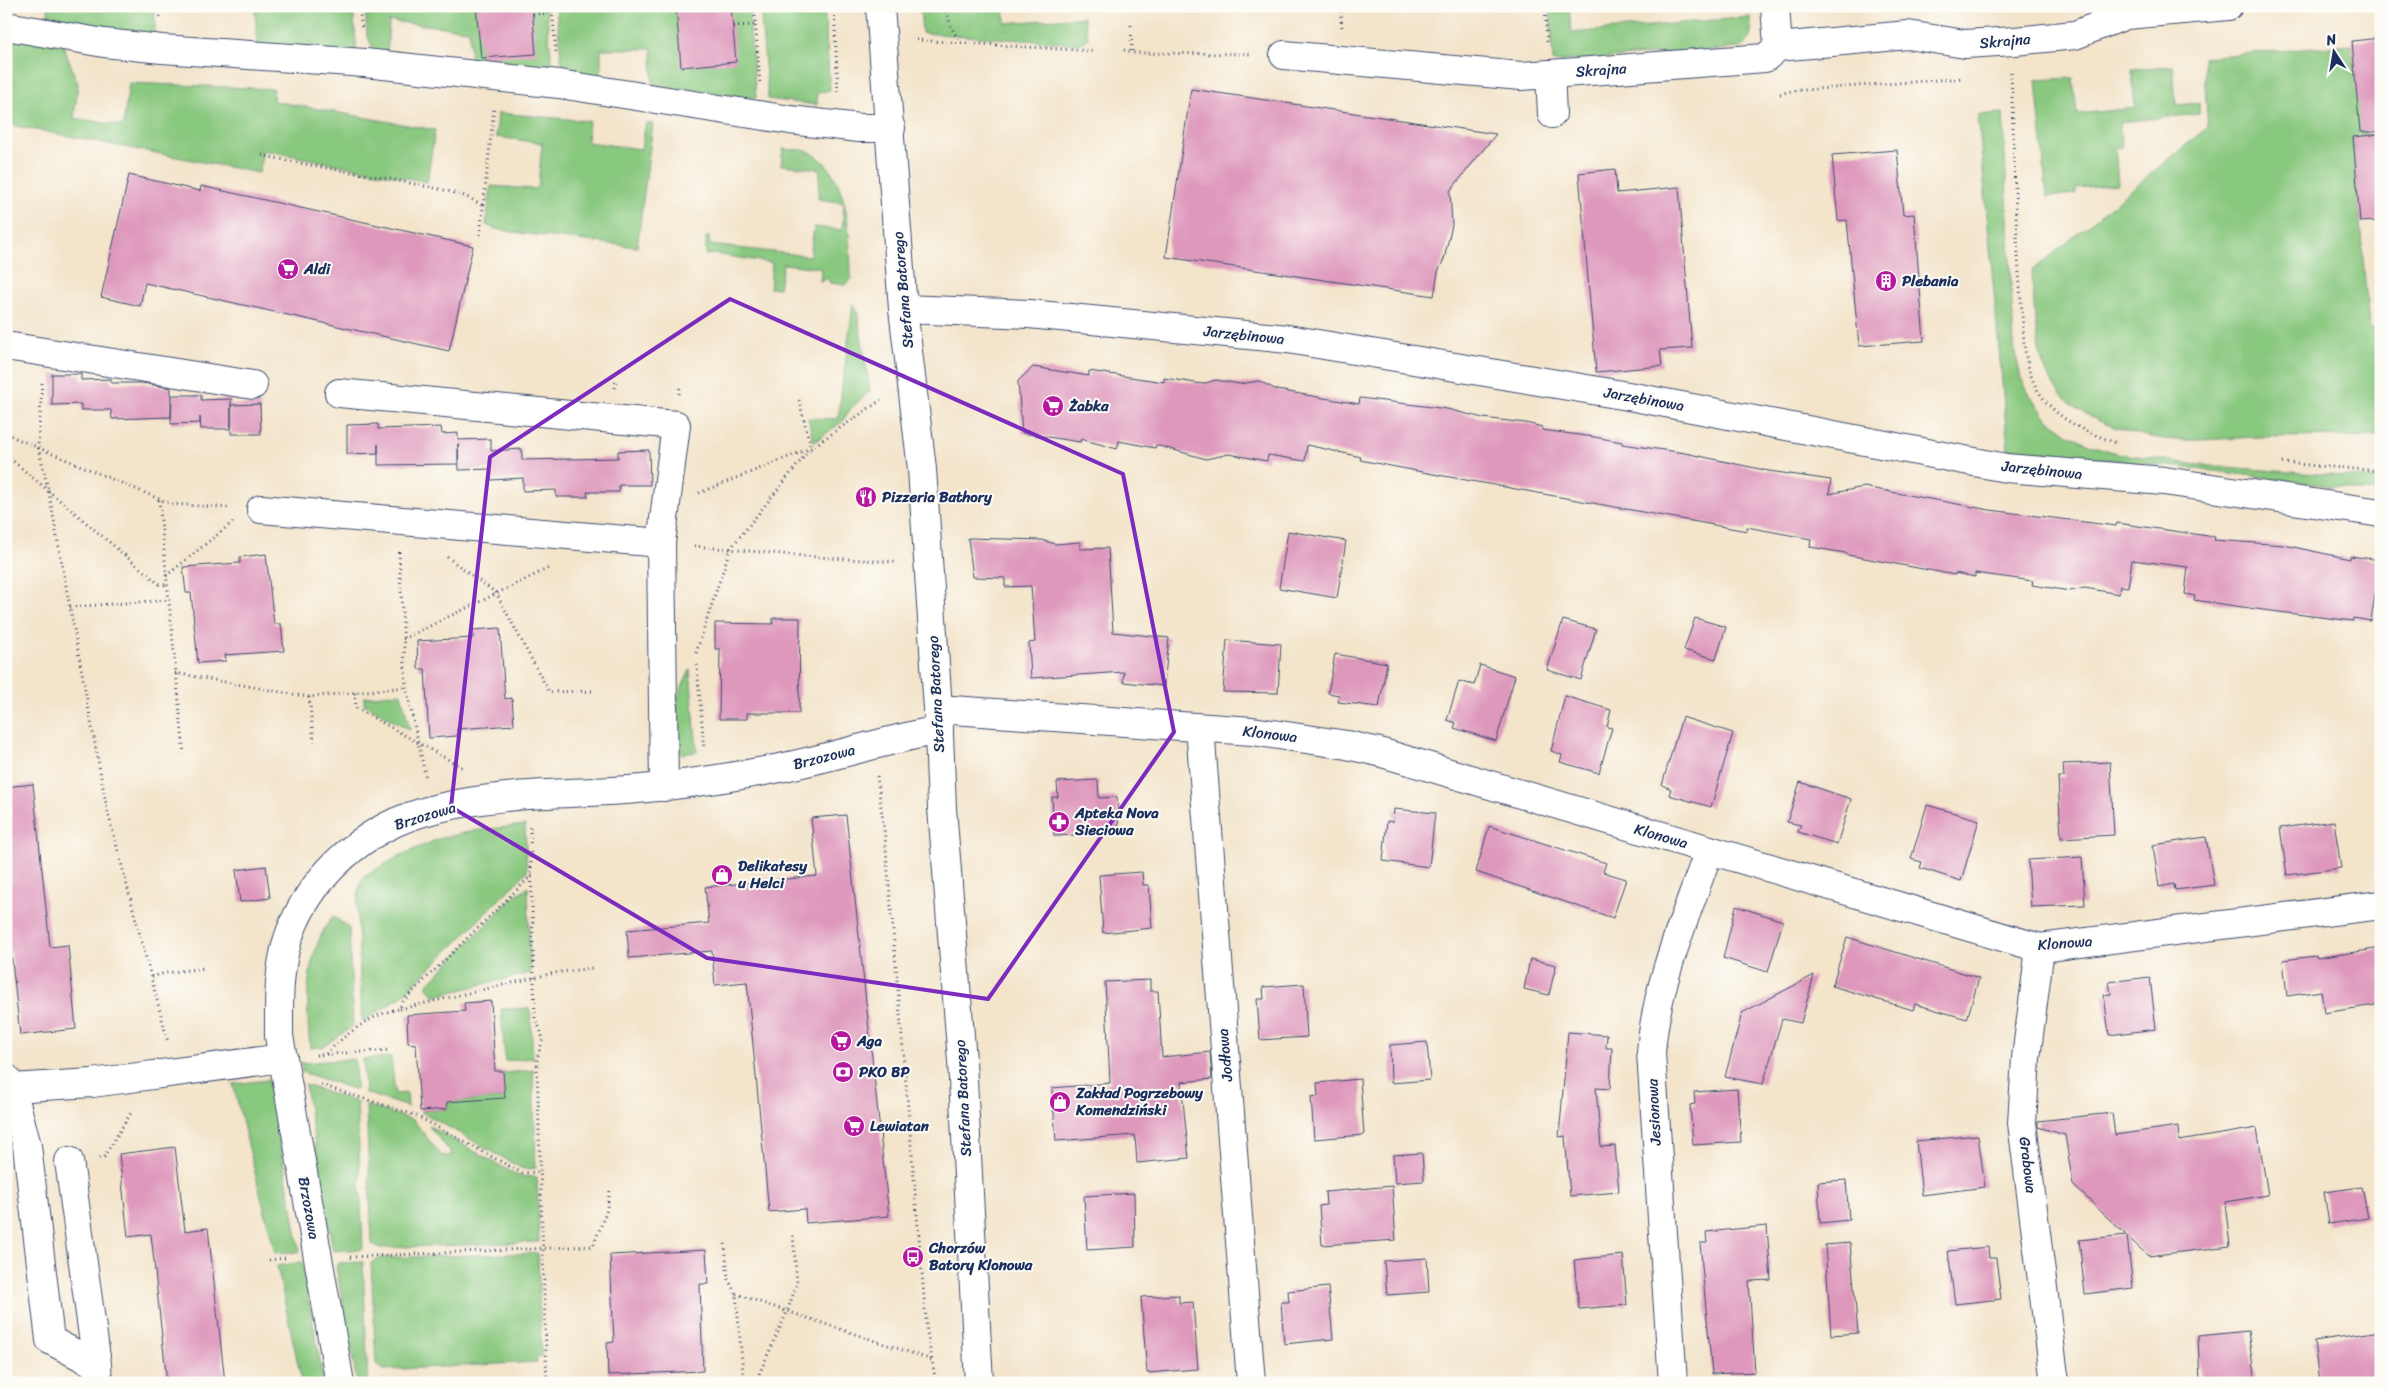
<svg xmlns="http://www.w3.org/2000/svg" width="2387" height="1389" font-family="Sriracha,sans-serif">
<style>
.green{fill:#89c87f;stroke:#527c6e}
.building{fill:#de98bc}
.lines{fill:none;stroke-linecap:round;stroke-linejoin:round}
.minor-casing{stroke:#3b4a6e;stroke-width:30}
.path{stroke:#3b4a6e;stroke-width:3;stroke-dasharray:1 4;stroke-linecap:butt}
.minor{stroke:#fff;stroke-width:28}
.marked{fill:none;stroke:#7b2cbf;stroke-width:4;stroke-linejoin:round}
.labels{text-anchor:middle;stroke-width:4;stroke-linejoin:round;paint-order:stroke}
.street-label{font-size:15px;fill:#1b2f5e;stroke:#fdfcf7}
.poi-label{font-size:15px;font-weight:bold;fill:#1b2f5e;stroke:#fdfcf7;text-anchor:start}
</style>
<rect width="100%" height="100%" fill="#fdfcf7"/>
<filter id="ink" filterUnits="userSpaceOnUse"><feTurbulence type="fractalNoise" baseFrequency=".02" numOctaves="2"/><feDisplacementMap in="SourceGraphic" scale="10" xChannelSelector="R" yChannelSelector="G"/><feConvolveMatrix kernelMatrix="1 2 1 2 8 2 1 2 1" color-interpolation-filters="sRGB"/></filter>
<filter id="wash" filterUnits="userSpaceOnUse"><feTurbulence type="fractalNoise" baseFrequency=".0096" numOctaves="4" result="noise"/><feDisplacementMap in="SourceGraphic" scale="20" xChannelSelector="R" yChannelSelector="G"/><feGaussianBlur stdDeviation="1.12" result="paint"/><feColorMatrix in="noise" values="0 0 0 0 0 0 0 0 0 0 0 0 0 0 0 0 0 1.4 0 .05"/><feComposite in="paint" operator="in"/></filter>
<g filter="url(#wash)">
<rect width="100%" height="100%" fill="#f3e4ca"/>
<!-- green -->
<g class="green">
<path d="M48,6H154L156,41L49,26Z"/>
<path d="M164,6H353L357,54L257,46L255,9Z"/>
<path d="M365,6H546L553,75L471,66L469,30L389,21L387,57L376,55L367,35Z"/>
<path d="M556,6H748L756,98L653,86L652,49H601V80L563,76Z"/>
<path d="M760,6H824L830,90L817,93V105L768,99Z"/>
<path d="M920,6H1004L1005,23L1084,17L1088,39L1080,44L922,33Z"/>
<path d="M1550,6H1569L1571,33L1750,17C1752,31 1753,40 1740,48L1553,62Z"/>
<path d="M6,36L63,45L78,84L74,118L123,126L129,83L274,89L273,101L435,130L427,182L263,150L259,173L6,124Z"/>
<path d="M2353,45L2361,95L2365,136L2353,138L2369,329L2381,328V436C2340,436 2300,437 2259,437C2230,438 2192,442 2164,439C2122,433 2068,416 2048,376C2034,348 2034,302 2032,271L2208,127L2203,57Z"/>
<path d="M2173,66L2176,105L2199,103V114L2119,122L2122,147L2115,148L2118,184L2076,188V194L2047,197L2036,80L2073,78L2077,114L2135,108L2132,69Z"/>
<path d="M498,113L589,121L587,142L641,149L646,123L653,124L637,247L519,233L496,229L486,225L491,186L534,189L538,186L542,143L496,137Z"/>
<path d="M2003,113L2014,346L2021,378L2029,394L2047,418L2068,434L2091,445L2116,453L2199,465L2381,479V493L2223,472L2008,449L1978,115Z"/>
<path d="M783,149C791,150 803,149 810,152C851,173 850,240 851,279L845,285L830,283L827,278L820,282L821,268L783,264L779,288H770L772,263L714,254L706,255V237L709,236L710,245L810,256L814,227L842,230L844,203L818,199L820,169L781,165Z"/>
<path d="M853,304L857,310L870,391L851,408L842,422L814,442L808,418L838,419Z"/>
<path d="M690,670L697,752L682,754L677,746V698Z"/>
<path d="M401,693L410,730L364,704V697Z"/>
<path d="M525,825L527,872L401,997L362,1022L357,904L360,883L365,876L401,855L438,839L472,831Z"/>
<path d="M528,887L530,973L435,996L426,986L513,897Z"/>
<path d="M333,916L349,928L353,1026L323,1047L310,1048C306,1002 304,954 333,916Z"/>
<path d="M530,1008L533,1058L505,1061L501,1009Z"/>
<path d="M391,1057L395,1094L407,1093L408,1107L365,1093L363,1059Z"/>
<path d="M355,1059L356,1090L302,1072L301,1063Z"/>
<path d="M533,1070L536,1168L523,1169L420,1111L447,1109V1102L504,1098L503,1073Z"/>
<path d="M268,1080L300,1252L275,1253L233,1084Z"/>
<path d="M305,1085L357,1102L363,1249L333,1251Z"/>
<path d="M366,1105L413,1120L442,1156L453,1155L429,1126L519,1176L537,1177L539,1242L380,1248L372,1244Z"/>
<path d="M538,1253L541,1356L536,1357L537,1362L382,1370L376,1364L371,1263L379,1258Z"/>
<path d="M302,1262L324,1383H302L277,1266Z"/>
<path d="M363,1262L368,1383H357L336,1266L339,1263Z"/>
</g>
<g id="blocks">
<!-- building -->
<g class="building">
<path d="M476,6H532L536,54L481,58Z"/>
<path d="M676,6H731L736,62L681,67Z"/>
<path d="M2381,38V132H2360L2352,41Z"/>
<path d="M1191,89L1496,134L1450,191L1452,225L1444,259L1438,272L1434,296L1166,257Z"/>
<path d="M2381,134V221L2360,222L2353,137Z"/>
<path d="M1897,150L1903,215L1914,214L1924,341L1859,346L1847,220L1838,221L1832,155Z"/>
<path d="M1615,169L1617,193L1679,187L1692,348L1660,350L1662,366L1596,372L1579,173Z"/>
<path d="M129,175L200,191L201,186L473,246L449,351L145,283L140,306L101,297Z"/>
<path d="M1033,367L1089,376V371L1164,382V378L1202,384L1216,380L1240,384L1259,381L1277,390L1359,404L1360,398L1447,409L1483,418L1526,423L1542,427V430L1594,437L1622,442V444L1685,453L1769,471L1831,480L1829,494L1864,487L1990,510L2116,526L2117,523L2215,537L2214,540L2284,545L2350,559V556L2381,560V594H2375L2371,621L2353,618V621L2263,610L2194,600L2195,596L2185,594L2188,567L2132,560L2128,587L2120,586L2119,594L2085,588L2070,591L2032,585L2033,581L1975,573V577L1955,573V575L1848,555L1845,553L1810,547L1811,539L1747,527V531L1422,472L1360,460L1361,457L1307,445L1305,461L1268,455L1267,461L1229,454L1206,459L1156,445L1155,448L1119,441L1117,449L1081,439L1080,442L1022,433L1018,381Z"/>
<path d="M52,374H81V380L111,379V383H142L171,388V417L112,419L111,410H81V404L52,405Z"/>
<path d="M172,395H201V400L231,399V429H201L200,417V423L171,424Z"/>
<path d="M260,404L261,434H231V405Z"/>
<path d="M378,424V429L441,427L442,434L458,433V440L491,439V451L522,449V460L618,458V451L649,450L650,485H619V492H587L588,497H556V490L523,491V478L491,480V469L459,470L458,444V464L378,465V444V453L347,454V425Z"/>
<path d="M1288,531L1346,541L1337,598L1279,588Z"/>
<path d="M968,538L1042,540L1055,544L1081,542L1080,549L1108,548L1113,632L1169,638L1164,686L1123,682L1124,672L1031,678L1029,643L1035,642L1031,586L1005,587V578L973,577Z"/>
<path d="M266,554L274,624H281L284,651L225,655L226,661L198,663L191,593H186L183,567L240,563V557Z"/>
<path d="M773,618H800L799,713H747V719H719L720,649H715V623L773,624Z"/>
<path d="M1695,618L1726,627L1716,659L1684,650Z"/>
<path d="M1563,620L1596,629L1581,680L1547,670Z"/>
<path d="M500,628L505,699L512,698L514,725L457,729V736L429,738L425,669H418L417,641L473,638V630Z"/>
<path d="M1227,640L1281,644L1278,693L1223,692Z"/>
<path d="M1335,654L1387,663L1379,707L1338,702L1339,695L1328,693Z"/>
<path d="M1480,665L1515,676L1496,741L1454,728L1456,723L1447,720L1459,681L1474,685Z"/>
<path d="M1565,696L1611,710L1607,727L1612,728L1599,773L1560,762L1562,755L1551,751Z"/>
<path d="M1682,717L1733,733L1711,807L1669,795L1671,789L1662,785Z"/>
<path d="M2110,762L2114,835L2061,838L2058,777H2064L2063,764Z"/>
<path d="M1098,780L1099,798L1117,797L1119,833L1054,836L1052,797H1058L1057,782Z"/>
<path d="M1800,782L1851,799L1837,844L1798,832L1801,825L1787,822Z"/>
<path d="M33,784L50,947L68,945L76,1029L20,1035L11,951L6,952V787Z"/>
<path d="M1927,805L1979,820L1961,881L1920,868L1922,862L1911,859Z"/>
<path d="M1394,809L1435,813L1429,867L1383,861L1387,821L1393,822Z"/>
<path d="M846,815L889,1216L806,1223L805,1209L769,1212L747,982L715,985L712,951L629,958L627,930L709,923L705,887L817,876L811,818Z"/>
<path d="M2334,821L2341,868L2287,875L2280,828Z"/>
<path d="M1489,826L1606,863L1603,872L1626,879L1613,918L1476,872Z"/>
<path d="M2206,837L2214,885L2175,890L2174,884L2159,887L2153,845Z"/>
<path d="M2082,857L2085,905L2031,907L2028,860Z"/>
<path d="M266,866L270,898L240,902L236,870Z"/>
<path d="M1142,872L1143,885H1149L1152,928L1103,933L1099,875Z"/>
<path d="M1736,906L1783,921L1768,972L1723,958Z"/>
<path d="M1847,937L1979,978L1967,1019L1915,1004L1913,1010L1832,986Z"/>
<path d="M2381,948V1004L2324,1013L2321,991L2287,996L2283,960L2316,956L2317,958Z"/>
<path d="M1530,959L1556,965L1549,995L1524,989Z"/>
<path d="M1814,975L1801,1023L1782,1019L1763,1084L1725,1077L1742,1013Z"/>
<path d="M2150,977L2156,1029L2109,1035L2104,995L2111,994L2109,982Z"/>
<path d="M1150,980V991H1158L1162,1057L1210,1052L1212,1079L1181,1082L1189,1158L1137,1163L1135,1135L1056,1141L1052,1088L1110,1083L1105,982Z"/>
<path d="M1304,984L1307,1037L1260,1040L1257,999H1264L1263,987Z"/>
<path d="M491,1001L495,1071H503L505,1098L447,1102V1109L420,1111L416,1044L408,1043L407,1015L465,1011L464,1003Z"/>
<path d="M1568,1032L1607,1035L1606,1048H1612L1610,1089L1596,1088L1601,1147L1615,1146L1619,1192L1570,1196L1565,1136L1559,1137Z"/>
<path d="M1427,1042L1430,1080L1391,1083L1390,1045Z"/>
<path d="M1360,1079L1364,1135L1314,1139L1311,1097L1318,1096L1317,1083Z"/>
<path d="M1737,1089L1741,1142L1693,1145L1690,1105L1695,1104L1694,1092Z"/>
<path d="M2112,1113L2115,1135L2178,1126L2179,1141L2257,1128L2268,1195L2225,1202L2230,1246L2148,1256L2127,1236L2133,1288L2085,1294L2079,1240L2126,1235L2073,1185L2065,1135L2038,1127V1121Z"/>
<path d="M1978,1135L1985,1187L1922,1195L1916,1141Z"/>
<path d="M175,1147L185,1231L208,1228L225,1383H167L151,1234L128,1237L119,1154Z"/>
<path d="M1422,1153L1424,1181L1395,1183L1393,1155Z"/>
<path d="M1846,1180L1849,1220L1820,1223L1818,1182Z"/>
<path d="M1392,1186L1396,1240L1322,1245L1319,1206L1326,1205L1325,1192Z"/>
<path d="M2362,1187L2368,1218L2329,1224L2324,1192Z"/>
<path d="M1134,1193L1135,1247L1087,1250L1084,1196Z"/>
<path d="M1767,1226L1771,1280L1749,1281L1755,1372L1712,1374L1700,1243H1707L1706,1232Z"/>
<path d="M1850,1243L1858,1333L1831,1335L1825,1245Z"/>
<path d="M1988,1247L1989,1258H1996L2001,1299L1955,1304L1948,1251Z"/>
<path d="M706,1250L708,1284H700L703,1371L608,1375L607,1343L614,1342L610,1255Z"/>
<path d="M1623,1255L1627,1305L1579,1309L1574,1260Z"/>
<path d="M1427,1258L1429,1292L1387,1295L1384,1261Z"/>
<path d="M1328,1287L1333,1339L1284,1344L1281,1302H1289L1288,1291Z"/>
<path d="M1179,1295V1303L1193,1302L1198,1369L1147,1373L1141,1297Z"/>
<path d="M2248,1331L2255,1383H2200L2198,1336Z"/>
<path d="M2381,1331V1383H2319L2314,1341Z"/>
</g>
</g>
</g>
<g filter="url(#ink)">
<use href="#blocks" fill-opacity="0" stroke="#3b4a6e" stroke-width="1"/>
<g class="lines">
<!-- minor casing -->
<g class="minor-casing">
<g id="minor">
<path d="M880,6L903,309L922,469L938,709L942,808L962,1061L979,1383"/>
<path d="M1775,6L1778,47"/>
<path d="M6,26L104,43L162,49L365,63L559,84L790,120L859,128H891"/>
<path d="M1284,55L1521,76L1550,74"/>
<path d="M1552,114L1550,74L1765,58L1778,47L1908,35L1965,44L2015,41L2075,35L2126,15L2228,6"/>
<path d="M903,309L1029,314L1288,339L1634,397L2006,468L2164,481L2381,513"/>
<path d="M6,346L253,385"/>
<path d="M339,393L676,425L661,543L664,787"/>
<path d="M261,509L661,543"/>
<path d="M938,709L1252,731L1347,745L1379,752L2040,948L2381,905"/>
<path d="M1200,728L1251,1383"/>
<path d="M2040,948L2026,1058L2022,1123L2055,1383"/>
<path d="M6,1078L12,1088L27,1146L50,1340L97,1365L98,1383"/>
<path d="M12,1088L92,1083L283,1058"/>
<path d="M69,1161L97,1365"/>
<path d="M340,1383L279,1036C279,1004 278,973 287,942C303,889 346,845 396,822C432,806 477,800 516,796C566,792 617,793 667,786C699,782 732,777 764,771C822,761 880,741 939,730"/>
<path d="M1673,1383L1651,1053C1656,982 1686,917 1709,850"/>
</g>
</g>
<!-- path -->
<g class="path">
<path d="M159,6L160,18"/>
<path d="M359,6L362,30"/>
<path d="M552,6L556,53"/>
<path d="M754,6L760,83"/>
<path d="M834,6L838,93"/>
<path d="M945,6L951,27L960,42"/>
<path d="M1340,6L1342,28"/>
<path d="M1545,6L1547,43"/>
<path d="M533,14L553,13"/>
<path d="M1131,25L1132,53"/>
<path d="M733,26L755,25"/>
<path d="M916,40L1092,51"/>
<path d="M1124,50L1132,53L1253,54"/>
<path d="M2011,72C2014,148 2015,224 2021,300C2024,330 2022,362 2037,389C2055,419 2085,432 2117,443"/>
<path d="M1780,94L1791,91L1964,78"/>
<path d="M262,155C312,167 364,173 414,184C438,189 463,192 483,206"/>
<path d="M480,235L494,108"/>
<path d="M42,383L38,446L49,493L107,809L168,1042"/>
<path d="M615,388L616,379"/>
<path d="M679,394L680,386"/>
<path d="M799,400L811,448"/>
<path d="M6,434L171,504L231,508"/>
<path d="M6,455L159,584L166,585"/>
<path d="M2282,463L2381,471"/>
<path d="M699,493L811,448L881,400"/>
<path d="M159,500L184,754"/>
<path d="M694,546L816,557L895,562"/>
<path d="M399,552L406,687L426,778"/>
<path d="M447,557L496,593L549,692L596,691"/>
<path d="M166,576L233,522"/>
<path d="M70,607L168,600"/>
<path d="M403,639L551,567"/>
<path d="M696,653L730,549L811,448"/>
<path d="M697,665L704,748"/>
<path d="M175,673L309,697L406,687"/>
<path d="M355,693L356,708L465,769"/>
<path d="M309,697L314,742"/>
<path d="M877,776L885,837L927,1332L936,1383"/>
<path d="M530,827L535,1019C550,1045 537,1043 537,1066L547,1383"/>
<path d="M152,977L165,973L205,968"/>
<path d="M400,1009L554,973L592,968"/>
<path d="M326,1054C343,1036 373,1013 399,1009L404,1000L532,875"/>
<path d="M316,1055L390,1050"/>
<path d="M321,1085L415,1115L522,1173L541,1172"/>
<path d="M99,1158L104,1157L132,1111"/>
<path d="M725,1244L728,1279L736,1294L744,1383"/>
<path d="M350,1257L593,1246L606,1213L610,1190"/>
<path d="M269,1260L286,1258"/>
<path d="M736,1294L932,1360"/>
<path d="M755,1383L787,1312L797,1283L793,1234"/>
<path d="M893,1383L935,1379"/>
</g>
<!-- minor -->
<use href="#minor" class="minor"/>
</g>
</g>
<!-- marked area -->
<path class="marked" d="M730,299L1123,474L1174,732L988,999L707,958L451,807L490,457Z"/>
<!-- icons -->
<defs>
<g id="supermarket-disc" transform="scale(1.125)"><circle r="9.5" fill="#b5179e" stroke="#fdfcf7"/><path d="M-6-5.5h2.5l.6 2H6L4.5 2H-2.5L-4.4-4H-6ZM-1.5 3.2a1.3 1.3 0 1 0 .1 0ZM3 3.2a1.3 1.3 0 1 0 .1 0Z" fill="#fff"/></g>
<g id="building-disc" transform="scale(1.125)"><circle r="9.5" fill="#b5179e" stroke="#fdfcf7"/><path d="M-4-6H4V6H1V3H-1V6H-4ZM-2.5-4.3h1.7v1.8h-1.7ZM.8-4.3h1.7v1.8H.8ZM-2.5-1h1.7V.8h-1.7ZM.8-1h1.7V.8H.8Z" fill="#fff"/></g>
<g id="restaurant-disc" transform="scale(1.125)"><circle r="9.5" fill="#b5179e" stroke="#fdfcf7"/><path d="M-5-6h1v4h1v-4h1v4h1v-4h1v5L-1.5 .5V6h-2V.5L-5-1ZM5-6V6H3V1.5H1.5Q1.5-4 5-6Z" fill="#fff"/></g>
<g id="pharmacy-disc" transform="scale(1.125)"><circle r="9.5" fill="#b5179e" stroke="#fdfcf7"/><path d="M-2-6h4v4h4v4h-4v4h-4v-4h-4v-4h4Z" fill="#fff"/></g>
<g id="shop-disc" transform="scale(1.125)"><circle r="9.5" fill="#b5179e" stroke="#fdfcf7"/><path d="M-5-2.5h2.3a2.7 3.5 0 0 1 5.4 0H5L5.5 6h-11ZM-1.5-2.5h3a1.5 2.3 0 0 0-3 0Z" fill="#fff"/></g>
<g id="bank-disc" transform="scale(1.125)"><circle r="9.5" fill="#b5179e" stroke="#fdfcf7"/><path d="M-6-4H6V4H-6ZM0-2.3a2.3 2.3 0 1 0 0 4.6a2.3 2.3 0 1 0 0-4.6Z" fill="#fff"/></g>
<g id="bus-disc" transform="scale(1.125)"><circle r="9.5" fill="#b5179e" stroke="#fdfcf7"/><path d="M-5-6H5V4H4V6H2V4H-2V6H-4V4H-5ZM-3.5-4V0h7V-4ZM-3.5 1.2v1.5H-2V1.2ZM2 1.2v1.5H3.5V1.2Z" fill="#fff"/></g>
</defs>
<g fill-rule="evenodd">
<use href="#supermarket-disc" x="288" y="269"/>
<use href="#building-disc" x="1886" y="281"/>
<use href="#supermarket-disc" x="1053" y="406"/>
<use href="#restaurant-disc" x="866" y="497"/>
<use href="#pharmacy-disc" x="1059" y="822"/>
<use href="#shop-disc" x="722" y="875"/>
<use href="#supermarket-disc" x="841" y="1041"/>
<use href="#bank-disc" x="843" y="1072"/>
<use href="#shop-disc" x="1060" y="1102"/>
<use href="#supermarket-disc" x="854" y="1126"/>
<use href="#bus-disc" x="913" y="1257"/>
</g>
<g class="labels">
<!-- street labels -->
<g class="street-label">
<text transform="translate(2005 41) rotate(-5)" y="5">Skrajna</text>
<text transform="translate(1601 70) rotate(-4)" y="5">Skrajna</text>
<text transform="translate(903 290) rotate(-95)" y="5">Stefana Batorego</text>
<text transform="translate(1244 335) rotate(6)" y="5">Jarzębinowa</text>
<text transform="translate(1644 399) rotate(10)" y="5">Jarzębinowa</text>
<text transform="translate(2042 470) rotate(6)" y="5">Jarzębinowa</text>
<text transform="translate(936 694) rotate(-93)" y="5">Stefana Batorego</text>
<text transform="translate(1270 734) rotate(7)" y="5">Klonowa</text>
<text transform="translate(824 757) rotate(-14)" y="5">Brzozowa</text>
<text transform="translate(425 816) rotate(-17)" y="5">Brzozowa</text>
<text transform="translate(1661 836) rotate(16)" y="5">Klonowa</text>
<text transform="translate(2065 943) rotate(-4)" y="5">Klonowa</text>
<text transform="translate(1225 1055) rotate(-95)" y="5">Jodłowa</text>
<text transform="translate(963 1098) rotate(-93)" y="5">Stefana Batorego</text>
<text transform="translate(1654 1112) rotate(-93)" y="5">Jesionowa</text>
<text transform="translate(2028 1165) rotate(83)" y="5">Grabowa</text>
<text transform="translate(309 1208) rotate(80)" y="5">Brzozowa</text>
</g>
<!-- poi labels -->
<g class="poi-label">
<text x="304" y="274">Aldi</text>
<text x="1902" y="286">Plebania</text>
<text x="1069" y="411">Żabka</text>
<text x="882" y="502">Pizzeria Bathory</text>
<text x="1075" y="818">Apteka Nova<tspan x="1075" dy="17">Sieciowa</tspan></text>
<text x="738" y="871">Delikatesy<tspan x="738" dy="17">u Helci</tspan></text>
<text x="857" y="1046">Aga</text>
<text x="859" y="1077">PKO BP</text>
<text x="1076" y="1098">Zakład Pogrzebowy<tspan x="1076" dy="17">Komendziński</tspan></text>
<text x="870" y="1131">Lewiatan</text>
<text x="929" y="1253">Chorzów<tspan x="929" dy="17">Batory Klonowa</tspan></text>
</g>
</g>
<!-- margin -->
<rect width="2387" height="1389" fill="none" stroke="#fdfcf7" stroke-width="25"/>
<!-- north arrow -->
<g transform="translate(2334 52) rotate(348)" stroke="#fdfcf7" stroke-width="4" paint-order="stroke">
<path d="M0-4L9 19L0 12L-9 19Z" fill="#1b2f5e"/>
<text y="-8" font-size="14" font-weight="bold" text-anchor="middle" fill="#1b2f5e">N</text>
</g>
</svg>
